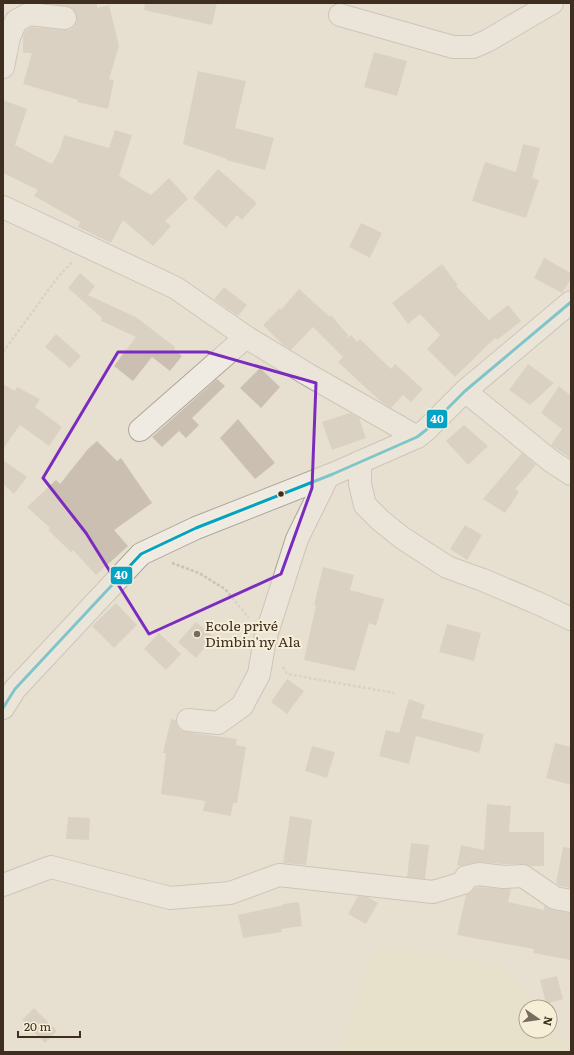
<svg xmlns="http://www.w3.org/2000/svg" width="574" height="1055" font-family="Literata,serif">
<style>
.farmland{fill:#e6dfc2}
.building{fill:#cbbfb2}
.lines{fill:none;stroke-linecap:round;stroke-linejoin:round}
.street-casing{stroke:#ada599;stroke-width:24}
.path{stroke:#c8c2b9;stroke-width:2.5;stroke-dasharray:3 2;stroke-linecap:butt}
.street{stroke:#efebe3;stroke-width:22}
.bus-1-casing{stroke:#f7eed8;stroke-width:6}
.bus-1{stroke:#03a3c5;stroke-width:3}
.marked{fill:none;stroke:#7b2cbf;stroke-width:3;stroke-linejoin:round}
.bus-dot{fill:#3d2e20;stroke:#f7eed8;stroke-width:1.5}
.poi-dot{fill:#786c5e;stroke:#f7eed8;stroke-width:1.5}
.labels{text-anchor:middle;stroke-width:4;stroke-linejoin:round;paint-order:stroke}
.poi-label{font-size:14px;fill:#3d2e20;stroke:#f7eed8;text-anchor:start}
.line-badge{stroke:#f7eed8;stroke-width:1.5}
.badge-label{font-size:11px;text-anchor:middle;font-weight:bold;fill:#fff}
</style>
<rect width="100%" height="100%" fill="#e7e0d1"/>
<!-- farmland -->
<path class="farmland" d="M377,946L498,964L535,1007H526V1031H550V1024L571,1049V1052H337Z"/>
<!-- building -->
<g class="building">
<path d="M43,3H97V8L109,5L119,46L109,79L114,80L108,109L77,102L78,100L23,84L32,53H23V36L26,30L31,27L64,30H70L75,26L77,20L76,13L72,8L66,6Z"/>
<path d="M145,3H217L212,25L144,10Z"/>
<path d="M374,52L407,61L397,96L364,87Z"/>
<path d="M198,71L246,81L235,128L274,138L265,170L226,160L227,159L183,144Z"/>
<path d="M3,100L27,109L15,145L52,164L60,149L64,135L109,148L115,130L132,135L119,176L151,195L169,178L188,199L165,221L171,226L153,246L123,220L111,243L78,227L80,222L34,196L38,190L3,173Z"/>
<path d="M523,144L540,148L532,178L539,180L526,218L472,201L485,162L516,172Z"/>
<path d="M218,169L257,203L242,220L237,215L226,228L193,198Z"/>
<path d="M361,223L382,233L370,258L349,247Z"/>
<path d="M544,258L571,273V279L562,293L534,278Z"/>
<path d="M442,264L458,285L456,286L489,320L508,305L521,321L497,340L495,338L455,377L427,349L440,335L420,314L408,324L392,303Z"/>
<path d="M80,273L95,286L88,295L136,317L175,347L174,349L182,356L170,371L152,357L133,381L114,366L136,337L101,321L102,318L68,288Z"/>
<path d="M224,287L247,305L238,316L214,299Z"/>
<path d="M299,289L330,317L331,315L348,335L346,339L351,335L357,342L360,339L391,369L395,364L423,389L411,402L403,395L391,408L380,401L338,362L343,357L313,327L291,350L283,345L263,325L280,308L281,310Z"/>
<path d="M56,334L81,356L70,368L45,347Z"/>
<path d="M528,364L554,383L530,405L509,390Z"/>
<path d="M260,368L280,387L261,408L240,388Z"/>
<path d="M217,379L225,386L192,418L199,425L186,438L179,431L162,447L152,437Z"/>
<path d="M3,384L15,391L17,387L40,399L35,407L62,427L49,446L20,425L3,449Z"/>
<path d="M559,386L571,396V459L551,445L562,429L541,413Z"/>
<path d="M350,413L359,418L366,438L332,450L322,422Z"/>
<path d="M238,419L275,463L255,479L220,438Z"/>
<path d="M464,425L488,446L468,465L446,441Z"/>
<path d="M97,441L117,461L121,458L152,503L114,530L128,546L96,575L73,550L71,552L48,530L50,528L27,507L56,480L60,484L88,449Z"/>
<path d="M522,453L536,465L515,489L519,492L505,513L483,499Z"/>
<path d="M3,460L27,477L14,494L3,484Z"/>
<path d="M465,525L482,535L467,560L450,549Z"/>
<path d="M323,567L354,575L350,590L384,599L376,626L369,623L355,671L304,660L316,605H314Z"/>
<path d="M116,603L137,625L114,648L92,626Z"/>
<path d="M196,622L214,637L196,658L178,642Z"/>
<path d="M447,624L481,633L474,661L439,652Z"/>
<path d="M159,633L181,654L166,670L144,649Z"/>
<path d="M287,679L304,691L287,714L271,702Z"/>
<path d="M409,699L425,705L421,718L484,734L479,753L416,736L409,764L379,756L386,730L399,733Z"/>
<path d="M171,719L176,720L177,725L180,730L186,732L237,739L236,745L246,747L237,803H233L231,816L203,811L205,801L161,794L166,753H163Z"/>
<path d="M555,743L571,747V785L546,778Z"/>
<path d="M312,746L335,752L327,778L305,771Z"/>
<path d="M487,804L511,806L509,832H544V866H530L522,864H503L480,862L461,866L457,865L461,845L484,850Z"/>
<path d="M290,816L312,820L306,865L283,863Z"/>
<path d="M68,817L90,818L89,840L66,839Z"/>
<path d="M411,843L429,845L425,879L407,877Z"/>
<path d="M563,847L571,848V888L560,886L556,883Z"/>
<path d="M480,887L501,889H511L508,902L544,910V906L553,910L571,913V960L533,953L534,949L457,935L466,895L471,892L475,888Z"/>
<path d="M358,896L368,897L378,903L366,924L348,914Z"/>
<path d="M299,902L302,926L281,929L282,932L243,938L238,915L283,905V904Z"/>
<path d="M557,976L563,999L546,1004L540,980Z"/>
<path d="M34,1008L57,1031L45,1043L22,1020Z"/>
</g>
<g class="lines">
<!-- street casing -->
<g class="street-casing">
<g id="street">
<path d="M340,15L453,47H473L487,41L552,3"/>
<path d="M3,67L9,37L16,21L29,14L65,18"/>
<path d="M3,207L176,288L246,337L307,374L417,437"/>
<path d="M465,391L551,461L571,474"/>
<path d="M140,430L246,337"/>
<path d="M360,462V484L365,505L380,520L401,537L447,567L483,580L542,605L571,619"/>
<path d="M3,708L15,689L141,554L196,528L333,474L417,437L426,430L465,391L571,302"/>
<path d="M188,720L218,723L242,706L259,674L265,639L297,539L328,476"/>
<path d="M3,885L51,867L170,898L230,893L279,875L433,892L463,883L466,877L479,874L503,877L523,876L555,898L571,901"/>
</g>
</g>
<!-- path -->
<g class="path">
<path d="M3,352L58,277L72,262"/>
<path d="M172,563L199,573L225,589L249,618"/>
<path d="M283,667L287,674L394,693"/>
</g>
<!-- street -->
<use href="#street" class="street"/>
<!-- bus-1 casing -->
<g class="bus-1-casing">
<path id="bus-1" d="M3,708L15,689L141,554L196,528L333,474L417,437L426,430L465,391L571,302"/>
</g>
<!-- bus-1 -->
<use href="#bus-1" class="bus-1"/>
</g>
<!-- marked area -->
<path d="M0 0H574V1055H0ZM118,352H207L316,383L312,488L281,574L149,634L86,533L43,478Z" fill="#e7e0d1" fill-opacity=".55" fill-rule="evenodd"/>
<path class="marked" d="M118,352H207L316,383L312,488L281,574L149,634L86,533L43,478Z"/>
<!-- markers -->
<circle class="bus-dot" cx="281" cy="494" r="3.5"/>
<circle class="poi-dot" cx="197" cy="634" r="4"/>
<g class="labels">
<!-- poi labels -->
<g class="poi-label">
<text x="205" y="631">Ecole privé<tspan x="205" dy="16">Dimbin'ny Ala</tspan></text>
</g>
</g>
<g class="line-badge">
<rect x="426" y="409" width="22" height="20" rx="4" fill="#03a3c5"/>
<rect x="110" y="566" width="23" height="19" rx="4" fill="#03a3c5"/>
</g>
<g class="badge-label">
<text x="437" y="423">40</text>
<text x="121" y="579">40</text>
</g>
<!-- border -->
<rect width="574" height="1055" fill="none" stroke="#3d2e20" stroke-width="8"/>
<!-- north arrow -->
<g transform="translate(538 1019) rotate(103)"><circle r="19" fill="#f7eed8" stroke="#ada18e"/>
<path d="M0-3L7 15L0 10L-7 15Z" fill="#786c5e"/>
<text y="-6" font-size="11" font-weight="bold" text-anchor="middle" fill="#3d2e20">N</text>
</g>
<!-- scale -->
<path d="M18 1031v6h62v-6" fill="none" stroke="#3d2e20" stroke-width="2"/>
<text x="24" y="1031" font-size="12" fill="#3d2e20" stroke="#f7eed8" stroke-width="3" paint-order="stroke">20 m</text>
</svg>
